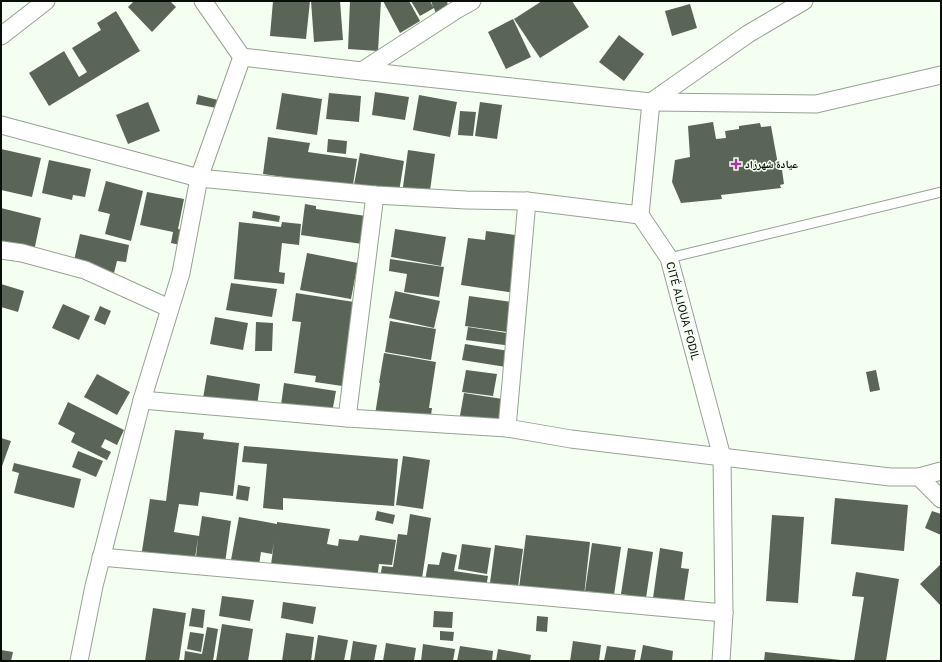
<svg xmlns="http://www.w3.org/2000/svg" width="942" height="662" font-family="'Public Sans','Noto Naskh Arabic',sans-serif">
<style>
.building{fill:#5a6558}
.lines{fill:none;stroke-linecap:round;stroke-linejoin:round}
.service-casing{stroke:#96a293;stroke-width:11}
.minor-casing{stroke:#96a293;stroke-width:19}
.service{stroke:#fff;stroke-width:9}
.minor{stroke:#fff;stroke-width:17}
.poi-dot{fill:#a53a9a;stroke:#f4fff2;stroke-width:1.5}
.labels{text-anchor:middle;stroke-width:3;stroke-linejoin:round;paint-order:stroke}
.poi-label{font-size:11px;font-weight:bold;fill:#0a0e09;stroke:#f4fff2;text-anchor:start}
.street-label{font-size:11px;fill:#0a0e09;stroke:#f4fff2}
</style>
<rect width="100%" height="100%" fill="#f4fff2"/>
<!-- building -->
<g class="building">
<path d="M134,1H170L176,7L152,32L128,7Z"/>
<path d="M273,1H310L306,39L270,36Z"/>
<path d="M311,1H340L343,40L314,42Z"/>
<path d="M350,1H381L378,51L348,49Z"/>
<path d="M383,1H409L420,21L400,33Z"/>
<path d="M411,1H430L433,7L431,1H447L449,10L436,14L434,8L420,16Z"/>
<path d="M542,1H572L589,27L540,58L514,19Z"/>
<path d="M690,4L697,28L672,36L665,11Z"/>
<path d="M116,11L140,51L49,106L29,73L64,51L79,77L87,72L72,48L101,30L97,23Z"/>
<path d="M513,19L531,57L506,69L488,32Z"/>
<path d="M619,35L644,54L624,81L599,62Z"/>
<path d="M375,92L409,97L405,120L372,115Z"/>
<path d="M282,93L322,99L317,135L276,129Z"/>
<path d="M329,93L361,96L359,122L326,119Z"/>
<path d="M198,95L218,100L216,108L196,104Z"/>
<path d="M419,95L457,102L450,137L413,130Z"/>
<path d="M148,102L160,131L128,144L116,115Z"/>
<path d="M480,102L502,105L497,139L475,136Z"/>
<path d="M460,111L476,112L473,136L458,135Z"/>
<path d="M713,122L716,139L726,138L725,131L739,129V126L760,123L761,127L771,126L779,170H782L784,184L780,185L781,188L721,195L722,199L681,203L672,182L675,160L690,157L688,126Z"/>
<path d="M268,137L310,143L308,152L357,159L352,191L311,181L263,174Z"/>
<path d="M328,139L347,141L346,154L327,152Z"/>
<path d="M1,149L41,158L32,197L1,190Z"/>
<path d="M408,150L435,154L429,198L402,194Z"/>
<path d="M360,153L404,161L398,198L353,190Z"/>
<path d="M49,160L91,169L85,197L73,195L72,200L42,193Z"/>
<path d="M106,181L143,191L131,241L105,234L110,214L98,211Z"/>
<path d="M147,192L184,199L178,229L193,232L190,247L171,243L173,232L140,225Z"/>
<path d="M305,204L316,206V209L366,216L362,244L301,235Z"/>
<path d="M1,208L41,218L34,251L1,243Z"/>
<path d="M253,211L280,216L279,222L252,218Z"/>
<path d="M239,222L281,227L282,222L301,224L299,245L282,243L279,272L285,273L284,284L234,279Z"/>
<path d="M395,229L446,237L441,266L391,257Z"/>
<path d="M486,231L522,236L516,293L461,285L468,238L485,240Z"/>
<path d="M80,234L129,245L126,262L117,261L114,273L73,265Z"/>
<path d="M307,253L358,263L351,299L300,290Z"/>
<path d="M390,259L444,267L439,297L404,292L407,274L389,271Z"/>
<path d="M231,283L277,289L272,317L226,310Z"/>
<path d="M1,284L24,291L18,312L1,307Z"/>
<path d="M395,291L440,301L434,328L389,318Z"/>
<path d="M296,293L354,302L346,355L354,356L349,387L315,382L316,376L294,373L301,322L292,321Z"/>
<path d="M469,296L511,302L507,332L465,326Z"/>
<path d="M63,304L90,316L79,340L52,328Z"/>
<path d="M100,306L111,311L105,325L94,320Z"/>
<path d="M215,317L248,323L243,350L210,344Z"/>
<path d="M390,321L436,329L431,360L385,352Z"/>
<path d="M256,322L273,323L272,351H255Z"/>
<path d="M468,327L514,334L512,346L466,340Z"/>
<path d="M465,344L509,351L506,367L462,360Z"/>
<path d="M384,353L436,362L429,408H432L429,430L374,421L380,383H379Z"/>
<path d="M466,370L497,374L493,396L462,392Z"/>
<path d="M876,370L880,390L870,392L866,372Z"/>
<path d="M97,374L130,392L117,415L84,397Z"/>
<path d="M207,375L260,384L256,413L202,404Z"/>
<path d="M284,383L336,391L332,413L281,405Z"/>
<path d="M464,393L509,400L504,429L459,421Z"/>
<path d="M68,402L124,430L117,445L105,439L101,447L111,452L107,460L71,442L75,433L58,424Z"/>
<path d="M175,430L204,433L203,439L239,443L233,496L200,492L198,506L179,504L174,532L199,536L202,516L231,521L224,570L195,566L198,538L193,572L140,564L150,499L166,501Z"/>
<path d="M1,438L11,441L1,469Z"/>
<path d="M244,446L398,459L394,506L283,498V510L263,508L267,464L242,462Z"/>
<path d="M78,451L103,461L96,477L72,467Z"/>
<path d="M403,456L430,460L423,509L396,505Z"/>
<path d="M14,463L81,479L74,508L14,493L19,473L12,471Z"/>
<path d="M238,485L250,487L248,501L236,499Z"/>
<path d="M835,498L908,505L904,551L831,544Z"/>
<path d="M377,511L395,515L393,524L375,520Z"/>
<path d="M932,511L941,514V535L925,528Z"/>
<path d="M410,514L431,518L421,585L380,579L382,566L393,567L398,534L407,535Z"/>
<path d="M772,515L804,517L798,603L766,601Z"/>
<path d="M239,517L277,524V522L330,529L327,544L338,546L339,539L358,541L360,535L396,540L392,565L379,564L377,580L271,565L274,542L272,554L261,552L259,565L231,560Z"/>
<path d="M526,535L590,542L584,596L519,588Z"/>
<path d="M592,543L621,547L614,595L585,591Z"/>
<path d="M462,544L491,548L487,574L458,569Z"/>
<path d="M495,545L523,549L518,587L490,583Z"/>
<path d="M628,548L653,552L646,598L621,594Z"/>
<path d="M660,548L683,552L681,568L689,569L684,602L653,598Z"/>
<path d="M442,552L457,555L454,571L488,576L485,593L424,586L428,564L439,565Z"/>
<path d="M941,564V606L920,584Z"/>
<path d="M856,572L899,579L886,661H854L864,597L852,596Z"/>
<path d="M222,596L254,600L250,621L219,616Z"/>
<path d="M283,602L316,607L313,624L281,618Z"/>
<path d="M153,608L186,613L179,661H145Z"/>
<path d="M192,608L205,610L203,628L189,626Z"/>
<path d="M434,611L453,612L452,628L433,627Z"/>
<path d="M537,616L548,617L547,632L536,631Z"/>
<path d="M222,624L253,629L248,661H216Z"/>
<path d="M207,627L218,629L213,661H184L185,651L202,654Z"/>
<path d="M440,631L454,632L453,641L440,640Z"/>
<path d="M190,632L204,634L201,652L187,649Z"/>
<path d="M286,633L314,637L311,661H282Z"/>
<path d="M318,635L348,640L344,661H314Z"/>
<path d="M353,641L377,645L374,661H350Z"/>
<path d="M573,641L601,645L599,661H570Z"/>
<path d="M386,643L416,648L414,661H383Z"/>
<path d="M423,644L455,649L453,661H421Z"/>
<path d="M643,645L673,651L672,661H640Z"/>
<path d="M460,646L493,651L492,661H457Z"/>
<path d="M607,646L636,650L634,661H604Z"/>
<path d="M498,649L531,655L530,661H496Z"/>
<path d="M1,650L13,652L11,661H1Z"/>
<path d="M765,652L841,660V661H764Z"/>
</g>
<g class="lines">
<!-- service casing -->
<g class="service-casing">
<path id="service" d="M669,258L941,192"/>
</g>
<!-- minor casing -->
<g class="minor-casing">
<g id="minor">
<path d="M203,1L242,57L362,71L651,102L816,104L941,75"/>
<path d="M1,36L46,1"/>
<path d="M362,71L456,10L472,1"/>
<path d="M1,125L199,178L375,195L466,200L527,201L640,215"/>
<path d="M1,250L22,253L85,270L169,308"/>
<path d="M142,400L347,418L507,428L571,439L890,477H919L941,471"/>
<path d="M347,418L375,195"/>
<path d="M507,428L527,201"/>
<path d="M919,477L941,499"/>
<path d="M101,557L724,613"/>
<path d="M79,661L94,586L142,400L181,273L199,178L242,57"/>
<path d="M721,661L724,613L722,457L669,258L640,215L651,102L748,34L804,1"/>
</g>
</g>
<!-- service -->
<use href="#service" class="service"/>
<!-- minor -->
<use href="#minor" class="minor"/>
</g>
<!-- markers -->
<path class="poi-dot" d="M734 158h4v4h4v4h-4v4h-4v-4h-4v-4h4z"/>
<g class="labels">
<!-- poi labels -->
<g class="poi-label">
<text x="745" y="168">عيادة شهرزاد</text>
</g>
<!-- street labels -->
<g class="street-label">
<text transform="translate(683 311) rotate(75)" y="4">CITÉ ALIOUA FODIL</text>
</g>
</g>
<!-- border -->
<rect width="942" height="662" fill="none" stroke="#0a0e09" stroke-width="4"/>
</svg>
